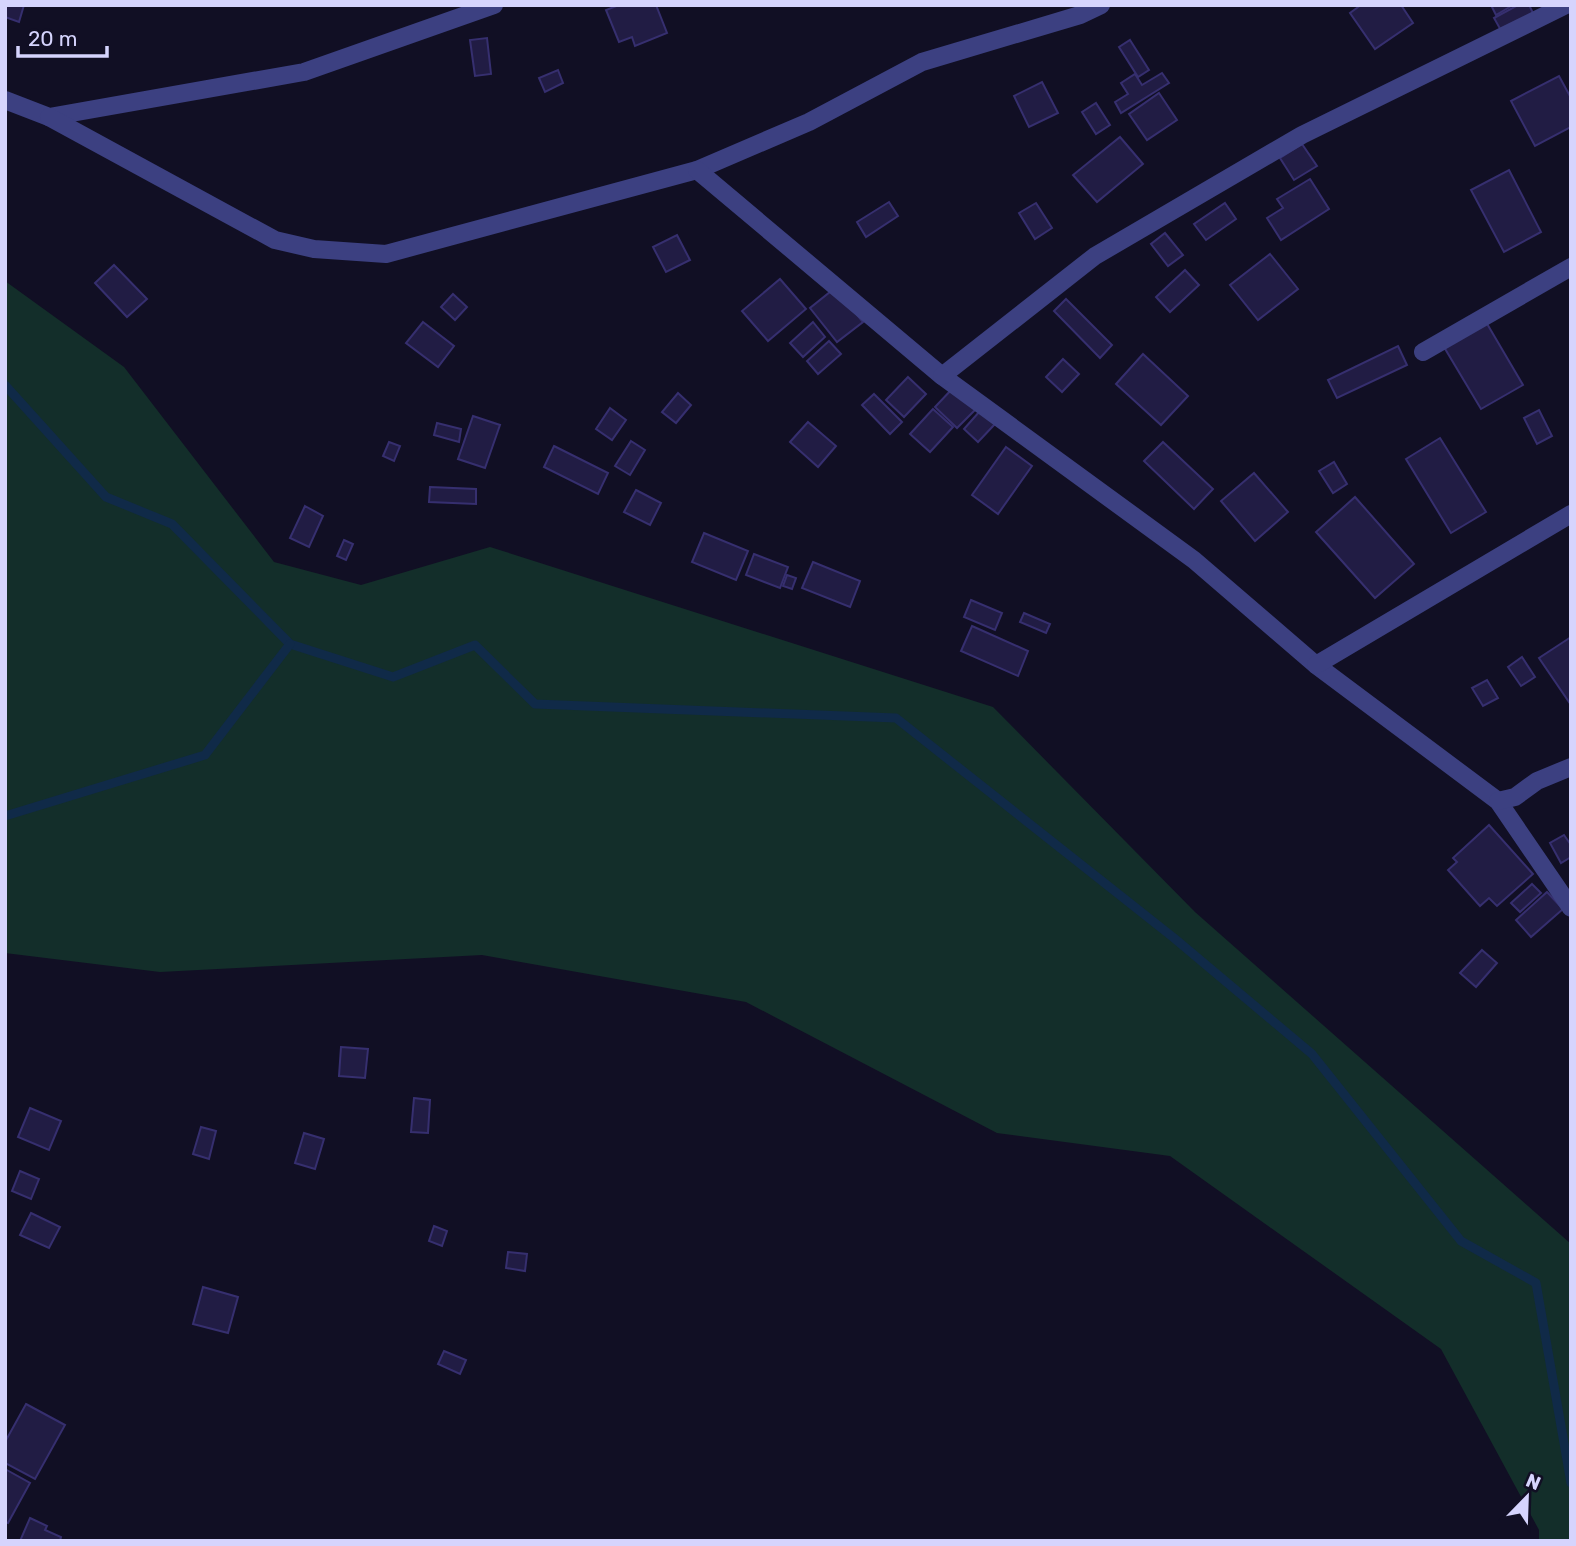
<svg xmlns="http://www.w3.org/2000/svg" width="1576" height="1546" font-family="Rubik,sans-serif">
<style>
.green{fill:#132e2a}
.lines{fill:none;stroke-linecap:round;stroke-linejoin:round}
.stream{stroke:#102a48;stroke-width:9}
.building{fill:#211c44;stroke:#362f6f;stroke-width:2}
.minor{stroke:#3c4081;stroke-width:18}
</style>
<rect width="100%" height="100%" fill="#110f24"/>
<!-- green -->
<path class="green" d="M5,281L124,367L274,562L361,585L490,547L993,707L1195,912L1571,1244V1541H1539V1530L1441,1349L1170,1156L997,1133L746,1002L482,955L160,972L5,953Z"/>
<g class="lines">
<!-- stream -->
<g class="stream">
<path d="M5,385L106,497L172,524L290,644L393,677L475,645L535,704L896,718L1174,938L1312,1054L1461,1241L1536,1283L1571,1483"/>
<path d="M5,816L205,755L290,644"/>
</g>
</g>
<!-- building -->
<g class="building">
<path d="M5,5H24L19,22L5,17Z"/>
<path d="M619,5H656L667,33L635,46L632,37L619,42L606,10Z"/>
<path d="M1361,5H1401L1413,23L1375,49L1350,13Z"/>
<path d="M1491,5H1513L1496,15Z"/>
<path d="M1518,5H1529L1535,17L1503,34L1494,18Z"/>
<path d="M487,38L491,74L475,76L470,40Z"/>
<path d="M1130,40L1149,70L1138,77L1119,47Z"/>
<path d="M558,70L563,83L545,92L539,78Z"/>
<path d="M1162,73L1169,83L1121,113L1115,102L1128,94L1121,83L1135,74L1142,85Z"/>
<path d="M1559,76L1571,98V127L1535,146L1511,101Z"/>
<path d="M1042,82L1058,113L1029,127L1014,96Z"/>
<path d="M1159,93L1177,120L1147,140L1129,114Z"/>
<path d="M1096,103L1110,125L1096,134L1082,112Z"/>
<path d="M1120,137L1143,164L1097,202L1073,175Z"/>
<path d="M1302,144L1317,166L1294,180L1280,158Z"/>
<path d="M1509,170L1541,232L1504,252L1471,190Z"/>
<path d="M1310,179L1329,209L1281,240L1267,218L1283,208L1277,199Z"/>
<path d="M889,202L898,216L866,237L857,222Z"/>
<path d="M1036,203L1052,228L1035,239L1019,213Z"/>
<path d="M1225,203L1236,219L1206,240L1194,224Z"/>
<path d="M1165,233L1183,255L1168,266L1151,244Z"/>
<path d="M677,235L690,260L666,272L653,247Z"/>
<path d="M1270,254L1298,289L1258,320L1230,285Z"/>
<path d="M114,265L147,299L127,317L95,283Z"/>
<path d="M1185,270L1199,285L1170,312L1156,297Z"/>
<path d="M780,279L806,309L768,341L742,311Z"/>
<path d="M835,288L863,322L837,342L810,308Z"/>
<path d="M453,294L467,307L455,320L441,307Z"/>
<path d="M1066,299L1112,345L1100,358L1054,311Z"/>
<path d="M423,322L454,346L438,367L406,343Z"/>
<path d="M813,322L825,337L803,357L790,343Z"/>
<path d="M1486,322L1523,385L1481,409L1444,347Z"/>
<path d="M829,341L841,354L818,374L807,361Z"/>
<path d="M1398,346L1407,365L1337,398L1328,380Z"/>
<path d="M1143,354L1188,396L1161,425L1116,384Z"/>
<path d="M1063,359L1079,374L1062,392L1046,377Z"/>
<path d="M908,377L926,394L904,417L886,400Z"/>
<path d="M954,387L977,408L957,428L935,407Z"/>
<path d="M678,393L691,405L676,423L662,412Z"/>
<path d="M874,394L902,422L890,434L862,405Z"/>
<path d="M610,408L626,420L612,440L596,429Z"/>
<path d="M933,409L953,427L930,452L910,434Z"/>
<path d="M1539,410L1552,436L1537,444L1524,418Z"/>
<path d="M980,411L995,424L978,442L964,429Z"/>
<path d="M473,416L500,425L485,468L458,459Z"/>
<path d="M808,422L836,446L818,467L790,442Z"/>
<path d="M437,423L461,429L459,442L434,435Z"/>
<path d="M1440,438L1486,512L1451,533L1406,459Z"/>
<path d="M631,441L645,450L630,475L615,466Z"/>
<path d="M389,442L400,446L394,461L383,456Z"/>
<path d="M1163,442L1213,489L1194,509L1144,461Z"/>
<path d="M554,446L608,473L598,494L544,467Z"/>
<path d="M1006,447L1032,466L998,514L972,495Z"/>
<path d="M1334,462L1347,484L1333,493L1319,471Z"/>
<path d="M1254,473L1288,512L1255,541L1221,501Z"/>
<path d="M430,487L476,489V504L429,502Z"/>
<path d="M636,490L661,503L650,525L624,512Z"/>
<path d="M1355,497L1414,564L1375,598L1316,532Z"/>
<path d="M305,506L323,516L309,547L290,538Z"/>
<path d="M704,533L748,551L736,580L692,562Z"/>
<path d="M344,540L353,544L346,560L337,556Z"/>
<path d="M754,554L788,567L780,588L746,575Z"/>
<path d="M813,562L860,581L850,607L802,588Z"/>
<path d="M787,575L796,578L792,589L783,586Z"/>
<path d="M971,600L1002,613L995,630L964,617Z"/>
<path d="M1024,613L1050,624L1046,633L1020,622Z"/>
<path d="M972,626L1028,651L1018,676L961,651Z"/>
<path d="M1571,637V705L1539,658Z"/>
<path d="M1522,657L1535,677L1521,686L1508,667Z"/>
<path d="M1487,680L1498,698L1483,706L1472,688Z"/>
<path d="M1489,825L1533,874L1497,906L1489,898L1480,906L1448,870L1457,862L1453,858Z"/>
<path d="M1564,835L1571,845V857L1561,863L1550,843Z"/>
<path d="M1532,884L1541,893L1520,912L1511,903Z"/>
<path d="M1547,892L1563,909L1531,937L1516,920Z"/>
<path d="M1482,950L1497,963L1476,987L1460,973Z"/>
<path d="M341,1047L368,1049L365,1078L339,1076Z"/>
<path d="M414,1098L430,1100L428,1133L411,1132Z"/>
<path d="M30,1108L61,1121L49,1150L18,1137Z"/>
<path d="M201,1127L216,1131L209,1159L193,1154Z"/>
<path d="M304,1133L324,1139L315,1169L295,1163Z"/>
<path d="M20,1171L39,1179L31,1199L12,1191Z"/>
<path d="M31,1213L60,1227L49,1248L20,1235Z"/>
<path d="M434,1226L447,1231L442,1246L429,1241Z"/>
<path d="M508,1252L527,1254L525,1271L506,1268Z"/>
<path d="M203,1287L238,1297L228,1333L193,1324Z"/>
<path d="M444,1351L466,1360L460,1374L438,1364Z"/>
<path d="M26,1404L65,1425L35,1479L5,1463V1442Z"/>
<path d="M5,1469L30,1483L8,1523L5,1522Z"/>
<path d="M30,1518L47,1526L45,1530L61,1537L60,1541H20Z"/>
</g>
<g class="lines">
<!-- minor -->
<g class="minor">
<path d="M5,100L49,117L304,72L494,5"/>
<path d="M49,117L275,240L314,249L386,254L697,170L809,122L922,62L1080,15L1101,5"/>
<path d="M697,170L942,376L1194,560L1316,665L1498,801L1571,908"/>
<path d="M1423,352L1571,267"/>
<path d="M942,376L1095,256L1302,135L1566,5"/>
<path d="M1316,665L1571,514"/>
<path d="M1498,801L1515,797L1537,781L1571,767"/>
</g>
</g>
<!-- border -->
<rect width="1576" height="1546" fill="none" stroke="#d5d4fd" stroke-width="14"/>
<!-- north arrow -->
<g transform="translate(1527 1497) rotate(23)" stroke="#110f24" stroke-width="5" paint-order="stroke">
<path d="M0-5L12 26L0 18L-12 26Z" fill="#d5d4fd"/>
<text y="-10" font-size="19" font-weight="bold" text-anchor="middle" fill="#d5d4fd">N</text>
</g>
<!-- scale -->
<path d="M18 46v10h89v-10" fill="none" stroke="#d5d4fd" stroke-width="3.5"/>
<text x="28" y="46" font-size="21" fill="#d5d4fd" stroke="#110f24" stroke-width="5" paint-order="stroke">20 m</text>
</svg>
